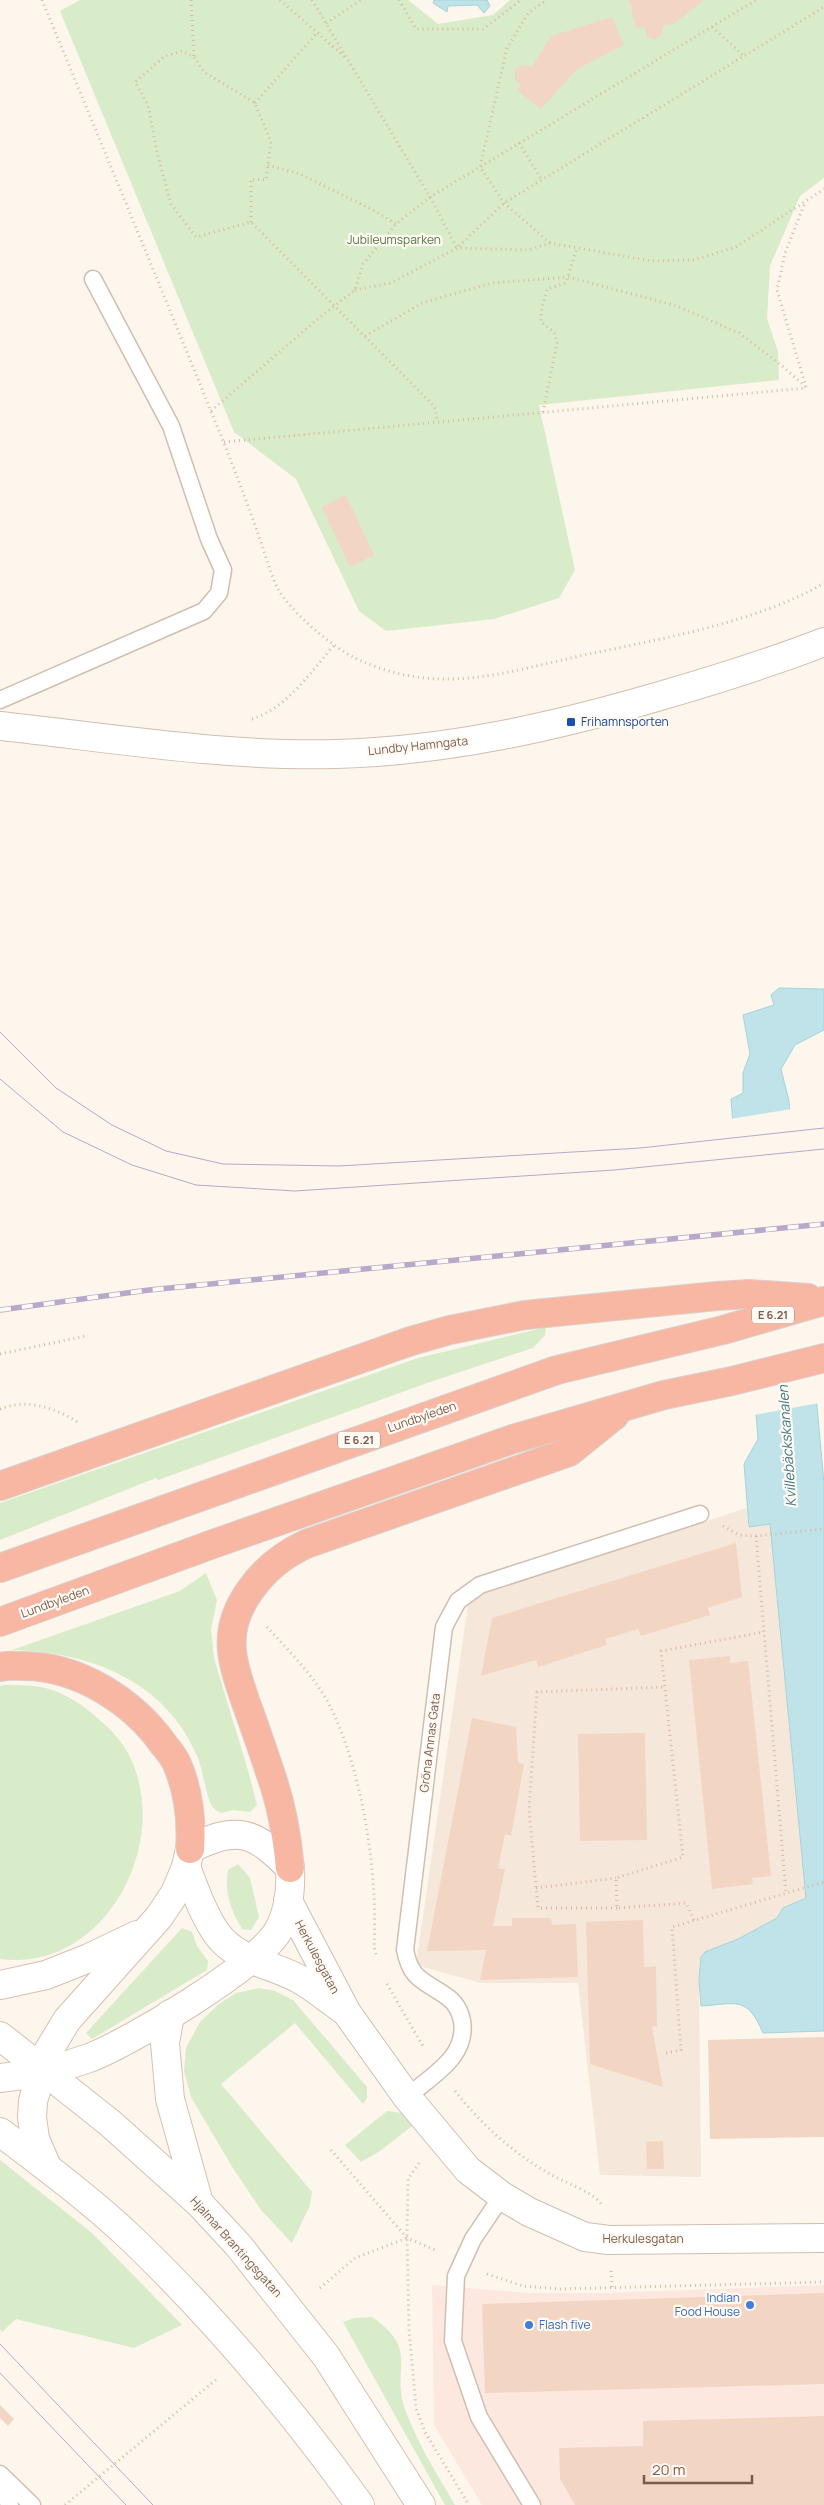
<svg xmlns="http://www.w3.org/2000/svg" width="824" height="2505" font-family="Manrope,sans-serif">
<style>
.residential{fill:#f5e8da}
.commercial{fill:#fde8e0}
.green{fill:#d8ecc9}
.water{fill:#bfe3e8;stroke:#a5d3da}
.pier{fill:#fdf6ec}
.building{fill:#f3d5c3}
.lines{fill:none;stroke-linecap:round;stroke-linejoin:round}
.lane-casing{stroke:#d1beb0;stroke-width:19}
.street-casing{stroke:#d1beb0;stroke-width:30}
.secondary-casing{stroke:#d6c0b0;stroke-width:30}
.highway-casing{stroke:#dad1cd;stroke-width:30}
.path{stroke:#d9b8a5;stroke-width:3;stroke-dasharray:1 4;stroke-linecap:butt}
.lane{stroke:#fff;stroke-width:16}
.street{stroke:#fff;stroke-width:28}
.secondary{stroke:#fff;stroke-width:28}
.highway{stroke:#f7b7a3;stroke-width:28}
.tram{stroke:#b9a8c9;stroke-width:1}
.rail-casing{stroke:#b9a8c9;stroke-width:5.5}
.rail{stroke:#fffaf3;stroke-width:4;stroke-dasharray:11;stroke-linecap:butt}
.transit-dot{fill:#1a4fb4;stroke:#fffaf3;stroke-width:2}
.shop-dot{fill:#3f7fe0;stroke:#fffaf3;stroke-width:2}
.labels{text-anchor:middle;stroke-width:4.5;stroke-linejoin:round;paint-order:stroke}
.shield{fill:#fffaf3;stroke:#a28b7f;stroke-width:1}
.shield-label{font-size:11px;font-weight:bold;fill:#7a5c4d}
.park-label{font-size:12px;fill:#537a41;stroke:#fffaf3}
.transit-label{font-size:12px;fill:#164399;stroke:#fffaf3;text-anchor:start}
.street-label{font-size:12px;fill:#7a5c4d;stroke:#fffaf3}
.shop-label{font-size:12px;fill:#366cbe;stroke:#fffaf3;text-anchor:end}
.water-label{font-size:14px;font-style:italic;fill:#437c86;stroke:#fffaf3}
</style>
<rect width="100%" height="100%" fill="#fdf6ec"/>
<!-- residential -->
<path class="residential" d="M747,1508L749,1527L770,1523L806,1898L783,1908L777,1918L738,1939L705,1952L699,1980L701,2177L600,2175L578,1983H481L416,1965L469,1598Z"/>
<!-- commercial -->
<path class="commercial" d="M432,2285L528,2293H603L824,2285V2505H482L434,2425Z"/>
<!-- green -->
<g class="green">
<path d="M80,0H408L438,24L493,15L510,0H824V178L800,196L770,266L767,318L778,352L779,380L539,405L575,570L559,598L494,619L386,631L359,611L296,479L234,432L60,11Z"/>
<path d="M546,1327L545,1335L533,1348L430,1382L158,1480L156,1478L0,1540V1503L418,1358Z"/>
<path d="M206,1573L217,1600L211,1630L214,1658L247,1767L257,1805L250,1812L233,1810L221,1813C218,1811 213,1809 212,1806C206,1796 203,1771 198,1758C166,1681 91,1652 12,1650L180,1591Z"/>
<path d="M3,1685C13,1685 24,1685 34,1686C56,1688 78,1701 94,1715C107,1726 121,1739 129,1755C173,1842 105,1973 0,1959V1686Z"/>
<path d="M238,1864L250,1878L259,1917L251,1930L242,1929C231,1911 224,1892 228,1870Z"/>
<path d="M182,1928L192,1932L197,1946L208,1961L207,1970L92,2039L86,2033Z"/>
<path d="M259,1988L275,1991L293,2000L367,2087V2098L363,2104L295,2023L221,2084L312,2192L310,2205L292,2243L261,2210L231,2165L191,2097L184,2071L186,2048L200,2022L219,2004L236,1993Z"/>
<path d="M387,2111L403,2113L412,2126L380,2151L361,2162L345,2145Z"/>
<path d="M0,2160L92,2233L182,2325L134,2348L16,2319L2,2332L0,2329Z"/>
<path d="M372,2317C420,2350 391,2367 405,2409C417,2443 437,2474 455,2505H445L343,2322L355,2318Z"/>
</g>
<!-- water -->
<g class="water">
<path d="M434,0H487L490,6L484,13L477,5L448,6L447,12L433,3Z"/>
<path d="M779,988L824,989V1030L795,1045L781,1069L789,1101L824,1483V2031L763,2033C747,1995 736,2004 701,2006L699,1980L701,1957L705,1952L738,1939L777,1918L783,1908L806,1898L770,1524L749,1527L744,1464L758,1439L731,1099L743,1093V1073L750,1054L743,1015L774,1005L771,995Z"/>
</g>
<!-- pier -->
<path class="pier" d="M792,1109L819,1403L754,1415L730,1119Z"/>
<!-- building -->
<g class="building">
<path d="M629,0H704L673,24L664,25L661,35L655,39L647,37L645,27L636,28Z"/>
<path d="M612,17L624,45L577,69L541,109L517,90L521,84L515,80V69L523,65L532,67L551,36Z"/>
<path d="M346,495L374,555L350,567L322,507Z"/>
<path d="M736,1543L742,1597L708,1608L710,1615L641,1636L638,1629L605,1639L607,1645L538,1667L536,1660L481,1676L492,1618Z"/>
<path d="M730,1656V1663L748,1661L771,1876L752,1878L753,1884L712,1889L689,1660Z"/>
<path d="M472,1718L516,1727L518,1763L524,1764L511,1836L505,1834L498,1868L505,1869L493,1926H512V1918H551L552,1925L576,1924L578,1977L480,1980L486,1950L427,1951Z"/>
<path d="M645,1733L647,1840L580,1841L578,1734Z"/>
<path d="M643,1920L644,1967L656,1966L657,2026L652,2027L663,2087L590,2064L586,1922Z"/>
<path d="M824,2037V2137L710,2139L708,2040Z"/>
<path d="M663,2141L664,2169H647L646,2142Z"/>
<path d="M824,2293V2384L485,2393L482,2304Z"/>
<path d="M0,2405L14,2419L8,2426L0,2418Z"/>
<path d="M824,2416V2505H575L560,2479L559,2448L643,2446V2421Z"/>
</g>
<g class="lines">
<!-- lane casing -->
<g class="lane-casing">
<g id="lane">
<path d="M0,700L204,611L219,593L223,570L209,539L171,426L93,279"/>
<path d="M407,2097C431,2076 468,2057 462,2021C460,2010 455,2002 446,1996C423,1980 411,1980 405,1950L444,1627L458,1601L480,1585L700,1514"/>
<path d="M502,2196L473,2239L456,2276L453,2341L479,2417L532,2505"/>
<path d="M0,2474L32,2505"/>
<path d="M0,2488L10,2505"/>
</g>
</g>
<!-- street casing -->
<g class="street-casing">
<g id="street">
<path d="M0,726C111,738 225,757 336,754C447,751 554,727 660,696C715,680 770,663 824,642"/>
<path d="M190,1849C237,1825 254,1831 290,1868"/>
<path d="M186,1867C195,1890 203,1914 217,1934C238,1962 273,1964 301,1980C315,1988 328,1999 342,2009"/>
<path d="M288,1901L347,2013L407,2097L468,2170L502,2196L529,2212L585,2237L609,2240L824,2238"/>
</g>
</g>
<!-- secondary casing -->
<g class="secondary-casing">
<g id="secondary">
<path d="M0,1985L46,1975L89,1958L137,1935"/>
<path d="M170,2014L165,2043L170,2099L199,2203"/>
<path d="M0,2036L110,2123L199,2203L238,2245L326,2356L421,2505"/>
<path d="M0,2078C29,2075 62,2068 89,2058C129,2043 258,1966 278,1931C289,1912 291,1889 290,1868"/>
<path d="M0,2132C45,2166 92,2201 133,2240C217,2321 292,2410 360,2505"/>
<path d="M47,2167L35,2139L32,2117L33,2101L47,2053L67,2020L159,1917L175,1893L186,1867L190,1849"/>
</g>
</g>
<!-- highway casing -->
<g class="highway-casing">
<g id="highway">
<path d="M0,1486L411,1341L450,1330L525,1315L717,1296L749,1294L808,1298"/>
<path d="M0,1568L557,1370L723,1330L824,1301"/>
<path d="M0,1622L213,1544L513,1439L664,1395L732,1381L824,1358"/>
<path d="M0,1667C7,1665 15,1666 23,1666C78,1666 133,1701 164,1745C169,1751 174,1757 177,1764C189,1792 192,1819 190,1849"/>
<path d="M290,1868C287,1836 282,1806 271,1775C263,1751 255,1727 246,1703C231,1659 221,1630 251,1589C266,1568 283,1555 306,1544L569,1452L615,1415"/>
</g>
</g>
<!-- path -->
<g class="path">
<path d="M42,0C100,140 158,281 215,421C230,458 244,494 257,531C264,549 269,571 278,589C290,611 332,647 355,658C439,698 504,672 589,654C661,639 761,621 824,583"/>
<path d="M191,0L194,57"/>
<path d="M280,0L345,57"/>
<path d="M312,0L430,197L457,248L504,203L824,7"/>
<path d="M399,0L416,29H483L521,0"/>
<path d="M326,23L361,0"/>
<path d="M712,27L744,56"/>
<path d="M255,103L317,33"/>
<path d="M519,143L542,180"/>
<path d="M268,165L300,174L377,212L396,224"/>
<path d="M804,205L785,253L777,290L806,387"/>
<path d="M251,222V179L266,180L271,142L255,103L204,72L194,57L182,51L165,56L135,82L148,105L157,152L171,204L196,237L251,222L435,407L437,422"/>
<path d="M550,243L504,203L480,167L756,0"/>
<path d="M355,290L391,283L457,248L529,250L550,243L651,261L693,260L736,247L824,189"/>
<path d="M365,336L422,303L492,283L568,277L677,306L739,333L781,365L806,387"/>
<path d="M211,411L320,317L355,290L363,264L396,224L430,197L480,167L507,48L529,12L547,0"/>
<path d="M543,412L557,343L554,332L541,322V312L547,289L566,283L577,248"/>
<path d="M224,442L806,388"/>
<path d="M252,719C286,709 312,671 334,645"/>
<path d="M0,1354L86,1336"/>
<path d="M0,1409C27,1398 56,1408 79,1423"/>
<path d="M723,1526L739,1535L756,1536L824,1529"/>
<path d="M756,1536L786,1893"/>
<path d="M267,1627C290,1652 316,1678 331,1708C363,1774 378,1874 374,1946L376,1955"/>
<path d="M536,1888L616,1878"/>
<path d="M617,1908H538L529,1810L537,1692L665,1687"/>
<path d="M694,1920L686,1903L617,1908L616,1878L683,1857L661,1651L764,1632"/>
<path d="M387,1984L424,2048"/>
<path d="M666,2053L681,2050L672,1927L824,1882"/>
<path d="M455,2091C482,2125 513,2153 550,2174C563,2182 597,2193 602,2206"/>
<path d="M331,2150L407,2238L438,2251"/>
<path d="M419,2163L408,2179L407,2238L409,2329L416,2408L425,2432L469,2505"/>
<path d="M611,2271L612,2288"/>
<path d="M487,2274L523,2286L560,2289L824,2282"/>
<path d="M320,2288L355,2258L407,2238"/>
<path d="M65,2505L218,2378"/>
</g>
<!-- lane -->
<use href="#lane" class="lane"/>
<!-- street -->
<use href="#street" class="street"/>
<!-- secondary -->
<use href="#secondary" class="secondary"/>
<!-- highway -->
<use href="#highway" class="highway"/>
<!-- tram -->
<g class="tram">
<path d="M0,1032L56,1088L112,1125L166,1151L223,1164L339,1166L640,1148L824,1128"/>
<path d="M0,1079L63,1132L132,1165L196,1185L295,1191L614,1170L824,1149"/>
<path d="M0,2344L153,2505"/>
<path d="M0,2373L126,2505"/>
</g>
<!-- rail casing -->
<g class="rail-casing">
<path id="rail" d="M0,1310L149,1290L824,1224"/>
</g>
<!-- rail -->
<use href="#rail" class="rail"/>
</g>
<!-- markers -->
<rect class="transit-dot" x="566" y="717" width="10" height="10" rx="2.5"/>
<g class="shop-dot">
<circle cx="750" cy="2305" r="5"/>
<circle cx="529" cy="2325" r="5"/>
</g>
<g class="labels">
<!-- shield labels -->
<g class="shield">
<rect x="752" y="1306.5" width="42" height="17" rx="4"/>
<rect x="338" y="1431.5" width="42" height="17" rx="4"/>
</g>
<g class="shield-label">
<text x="773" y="1319">E 6.21</text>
<text x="359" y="1444">E 6.21</text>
</g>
<!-- park labels -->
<g class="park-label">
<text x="394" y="244">Jubileumsparken</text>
</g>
<!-- transit labels -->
<g class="transit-label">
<text x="581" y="726">Frihamnsporten</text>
</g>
<!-- street labels -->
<g class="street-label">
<text transform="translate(418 746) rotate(-6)" y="4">Lundby Hamngata</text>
<text transform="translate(422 1417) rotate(-19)" y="4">Lundbyleden</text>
<text transform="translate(55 1602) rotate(-20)" y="4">Lundbyleden</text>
<text transform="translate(430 1743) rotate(-83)" y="4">Gröna Annas Gata</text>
<text transform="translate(317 1957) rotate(62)" y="4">Herkulesgatan</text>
<text x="643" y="2243">Herkulesgatan</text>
<text transform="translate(236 2247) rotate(48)" y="4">Hjalmar Brantingsgatan</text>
</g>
<!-- shop labels -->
<g class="shop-label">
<text x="740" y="2302">Indian<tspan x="740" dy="14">Food House</tspan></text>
<text x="539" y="2329" text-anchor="start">Flash five</text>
</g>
<!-- water labels -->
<g class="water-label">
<text transform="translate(787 1446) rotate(-94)" y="5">Kvillebäckskanalen</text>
</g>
</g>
<!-- scale -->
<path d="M644 2475v8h108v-8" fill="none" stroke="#7a5c4d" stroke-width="2.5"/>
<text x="652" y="2475" font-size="15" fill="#7a5c4d" stroke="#fffaf3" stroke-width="4" paint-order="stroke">20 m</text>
</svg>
